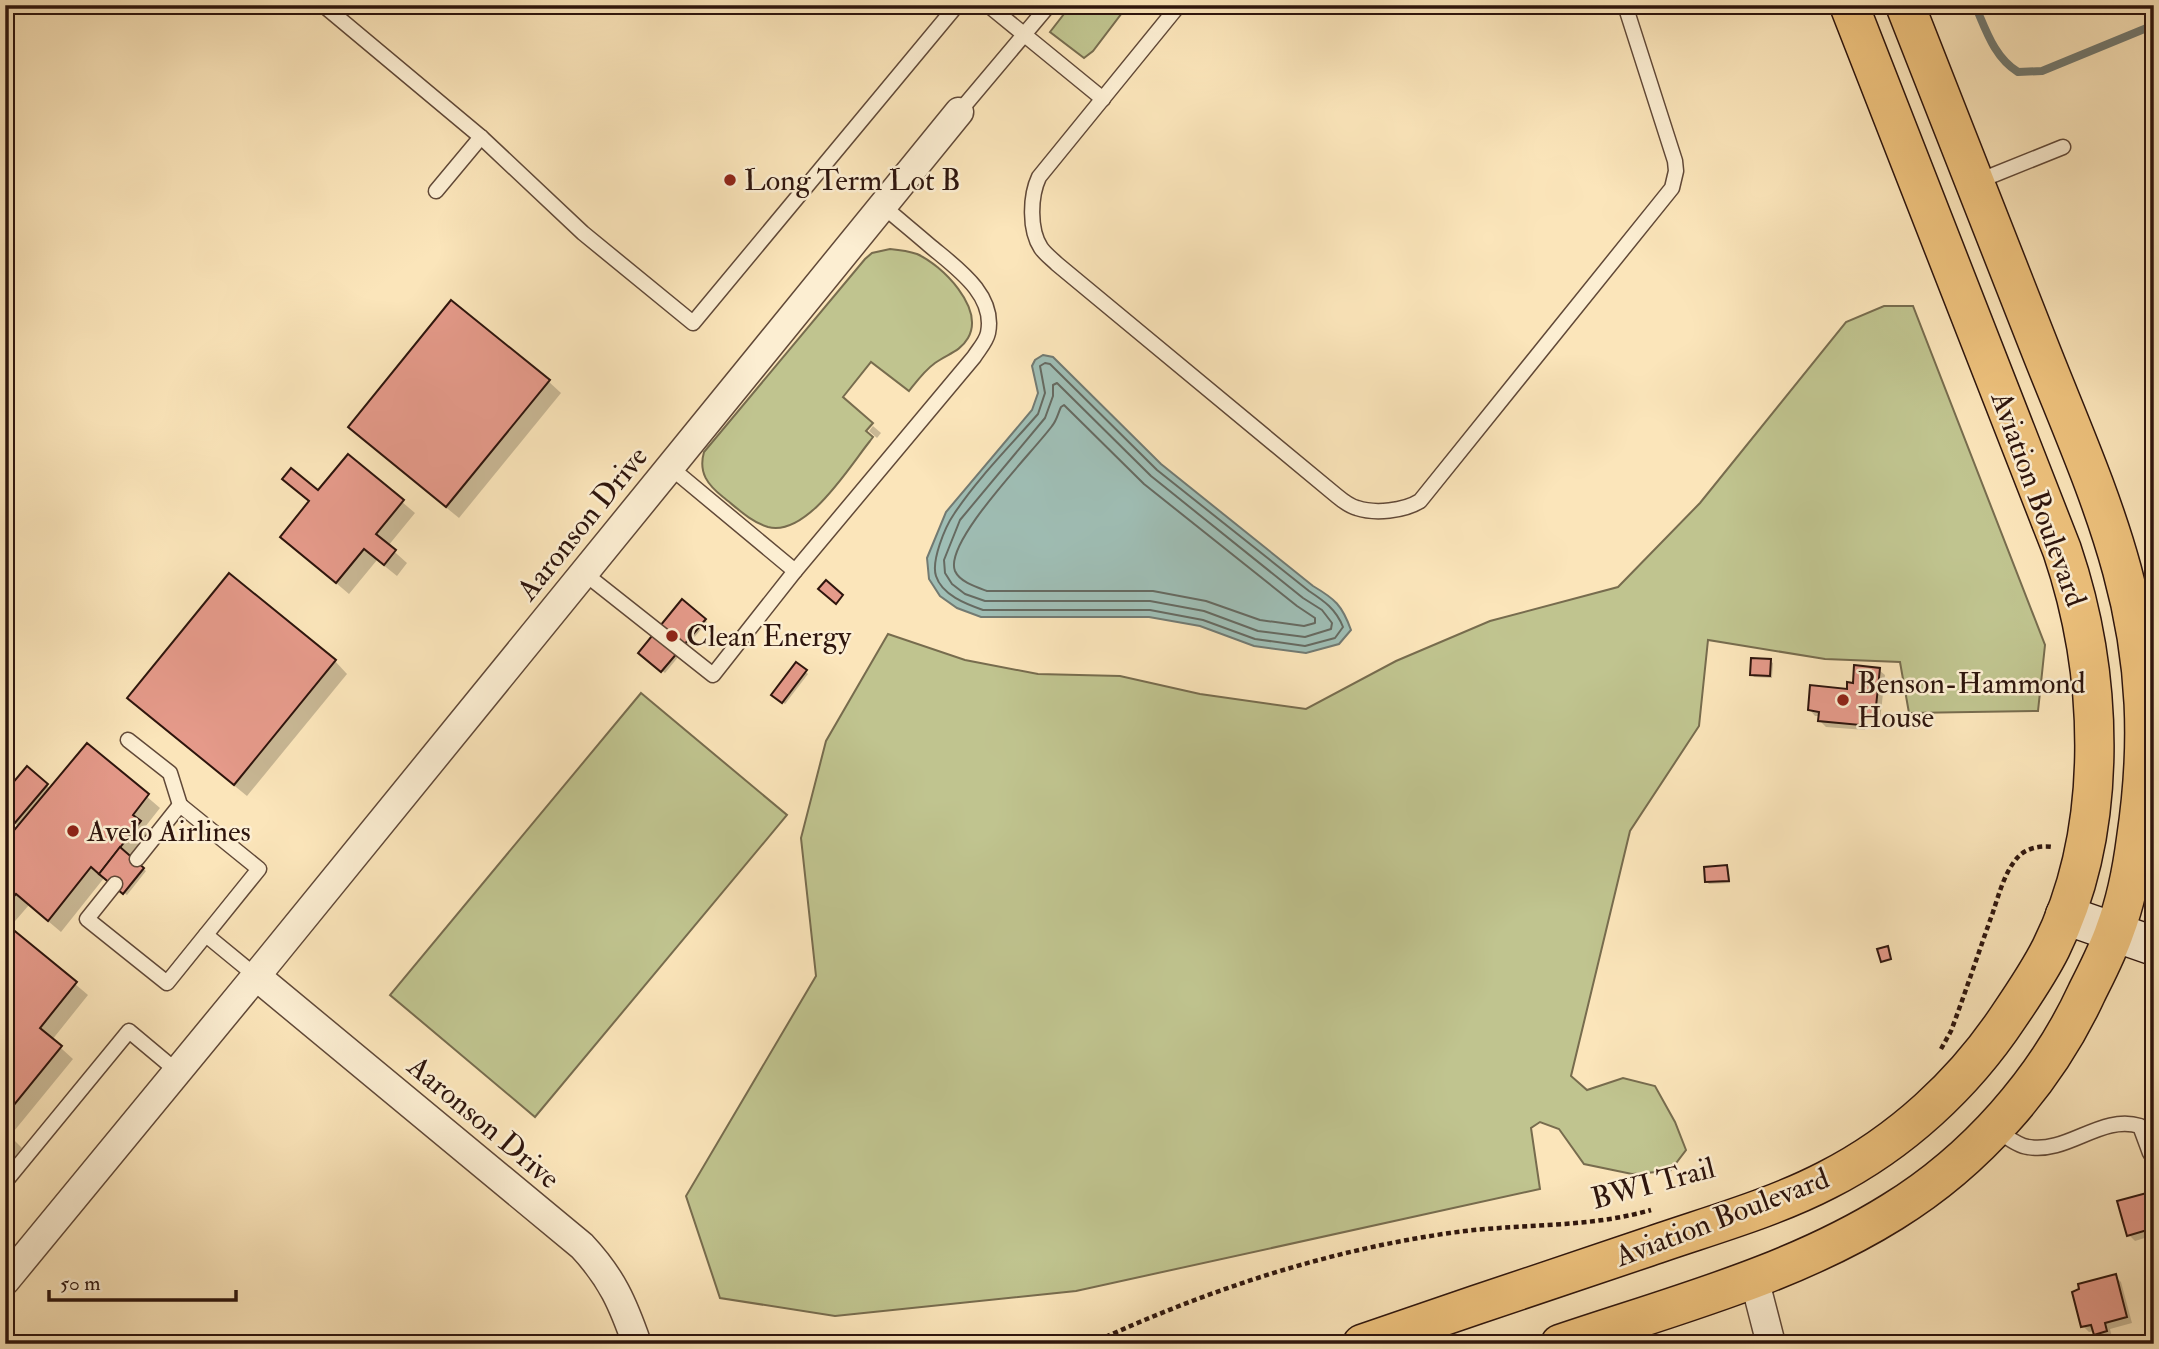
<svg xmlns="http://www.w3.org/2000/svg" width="2159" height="1349" font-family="'IM FELL Double Pica',serif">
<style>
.green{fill:#c0c48f;stroke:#776c4e;stroke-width:2}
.water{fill:#9fbeb5;stroke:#727a72;stroke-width:2}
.shadow{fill:#0003}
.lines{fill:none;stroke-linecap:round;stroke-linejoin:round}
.shore{stroke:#666a61;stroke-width:2}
.stream{stroke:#727a72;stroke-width:8}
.building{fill:#e59a8a;stroke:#2e150d;stroke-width:2}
.lane-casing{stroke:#614938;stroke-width:17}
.street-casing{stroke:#614938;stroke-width:31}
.secondary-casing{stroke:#2e150d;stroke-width:41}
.primary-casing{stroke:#2e150d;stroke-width:41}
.path{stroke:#2e150d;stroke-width:4.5;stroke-dasharray:5 3.5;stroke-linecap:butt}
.lane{stroke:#fceed2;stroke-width:14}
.street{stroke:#fceed2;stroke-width:28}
.secondary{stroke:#fceed2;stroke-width:38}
.primary{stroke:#eec27d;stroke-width:38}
.poi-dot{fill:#8f2418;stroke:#fceed2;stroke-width:2.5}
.labels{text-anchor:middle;stroke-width:5;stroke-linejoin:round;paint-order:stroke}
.poi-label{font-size:30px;fill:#2e150d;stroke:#fceed2;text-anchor:start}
.street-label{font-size:30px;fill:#2e150d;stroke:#fceed2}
</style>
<rect width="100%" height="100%" fill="#fbe5ba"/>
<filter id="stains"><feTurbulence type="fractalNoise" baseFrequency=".00286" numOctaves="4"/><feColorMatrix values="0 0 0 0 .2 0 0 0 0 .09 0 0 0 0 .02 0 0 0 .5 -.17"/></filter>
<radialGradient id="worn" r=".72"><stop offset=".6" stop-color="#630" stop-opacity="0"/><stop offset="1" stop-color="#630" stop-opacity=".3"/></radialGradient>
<!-- green -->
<g class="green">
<path d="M1071,5H1128L1093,51L1084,58L1050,32Z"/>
<path d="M890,249C900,250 908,251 917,254C942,265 985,308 968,338C960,352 947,354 935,363C924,371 917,381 909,391L871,362L843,397L873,423L866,431L873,437L870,441C849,467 807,537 768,527C751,522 737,508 723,497C708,485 698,473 704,452L865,259L872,253Z"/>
<path d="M1884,306H1913L2045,645L2038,711L1909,713L1900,662L1825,659L1708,640L1699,726L1630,831L1571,1076L1587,1090L1623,1078L1655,1086L1675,1122L1686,1150L1670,1171L1632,1174L1584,1164L1559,1129L1540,1122L1531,1128L1540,1189L1076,1291L835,1316L720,1298L686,1196L816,976L801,838L826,741L888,634L965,660L1038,674L1120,676L1200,694L1306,709L1396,661L1490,621L1618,587L1700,503L1846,322Z"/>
<path d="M641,693L787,815L535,1117L390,995Z"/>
</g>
<!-- water -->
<path class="water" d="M1043,355L1053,357L1161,464L1313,586C1335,599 1342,605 1351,630L1339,644L1306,653L1254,646L1200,626L1149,617H981L957,608L940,596L929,579L927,558L946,512L1032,410L1038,393L1032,366L1035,360Z"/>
<!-- shadow -->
<g class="shadow">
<path d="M548,381L561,393L459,518L362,439L350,427Z"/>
<path d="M873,426L881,433L877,438L869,431Z"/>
<path d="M348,456L415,513L388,546L407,563L397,576L377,560L349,594L282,537L310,502L285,479L318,493Z"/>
<path d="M683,602L707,622L665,673L640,653Z"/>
<path d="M335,661L347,674L247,796L141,710L129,698Z"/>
<path d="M1770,661L1773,663L1772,678L1754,677L1752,674Z"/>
<path d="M797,664L808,674L785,704L776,697Z"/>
<path d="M1879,670L1885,675L1880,721L1866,719L1865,730L1826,727L1820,721V716H1815L1810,710L1849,691L1854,685Z"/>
<path d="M87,745L160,808L145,827L152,835L132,860L146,871L127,895L104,878L61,932L29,905L9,928L88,995L52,1040L73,1059L10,1136L22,1148L5,1169V891L8,887L19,827L5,815L46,785L51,789Z"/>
<path d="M1727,867L1729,869L1730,883L1709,884L1706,881Z"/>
<path d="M2154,1193V1235L2135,1241L2129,1235Z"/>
<path d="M2115,1276L2121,1282L2132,1323L2110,1329L2112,1337L2102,1340L2095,1331L2089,1332L2083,1326Z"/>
</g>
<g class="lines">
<!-- shore -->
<g class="shore">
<path d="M1045,363L1050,364L1157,470L1309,591C1324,601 1336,609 1343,627L1335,638L1305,646L1255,639L1203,620L1150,610H983C966,604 942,595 936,576C931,561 945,527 954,514C977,479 1010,446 1038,414L1045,393L1040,366Z"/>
<path d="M1057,383L1151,476L1303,598L1322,610L1332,623L1331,629L1305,637L1258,631L1204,611L1150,601H985L965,594L952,584L945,573L944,560L960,520L1045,418L1053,396V385Z"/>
<path d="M1064,405L1144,484L1297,606L1315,618V623L1304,626L1260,620L1206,601L1153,591H987C976,587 960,582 955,571C943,542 1034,451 1052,426C1057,420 1058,413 1061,407Z"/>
</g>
<!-- stream -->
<path class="stream" d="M1975,5C1986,30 1994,57 2018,72L2042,71L2154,25"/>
</g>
<!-- building -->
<g class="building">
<path d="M451,300L550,380L446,507L348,427Z"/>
<path d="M348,454L404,500L376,534L396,550L384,565L364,549L336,583L280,537L309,501L282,479L291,468L318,490Z"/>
<path d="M229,573L336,660L234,785L127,698Z"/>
<path d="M826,580L843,595L836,604L818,589Z"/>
<path d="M682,599L706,619L661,672L638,653Z"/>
<path d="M1751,658L1771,659L1770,676L1750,675Z"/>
<path d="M796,662L807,670L782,703L771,695Z"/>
<path d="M1854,665L1880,668L1875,716L1861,714L1860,725L1818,721L1819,712L1808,710L1810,685L1847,689V682L1853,683Z"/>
<path d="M87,743L149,794L133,815L141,821L99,874L91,867L48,921L16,894L5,906V888L7,886L5,884V841Z"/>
<path d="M27,766L48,784L14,824L5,816V792Z"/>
<path d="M120,847L144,868L123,894L99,874Z"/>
<path d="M1727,865L1729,881L1705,882L1704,867Z"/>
<path d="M5,923L77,982L40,1028L62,1046L5,1116Z"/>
<path d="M1888,946L1891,959L1881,962L1877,949Z"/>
<path d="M2154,1191V1228L2127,1236L2117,1201Z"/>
<path d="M2116,1274L2127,1317L2105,1323L2107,1331L2094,1335L2091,1325L2081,1327L2072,1292L2079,1289L2078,1284Z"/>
</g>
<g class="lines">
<!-- lane casing -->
<g class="lane-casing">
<g id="lane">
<path d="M323,5L481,137L583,233L693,323L957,5"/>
<path d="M988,5L1103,99"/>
<path d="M1179,5L1039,177C1030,196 1029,230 1041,248C1045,254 1052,259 1057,264L1337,496C1343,501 1349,506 1357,508C1375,514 1404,511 1420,501L1672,188L1676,171L1675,161L1625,5"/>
<path d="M959,112L1049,5"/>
<path d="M1976,182L2063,147"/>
<path d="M436,191L481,137"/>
<path d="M670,467L795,571"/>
<path d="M584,573L713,675L795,571L974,357C979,349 986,342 988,333C996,294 955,267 929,245C914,232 898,219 883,206"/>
<path d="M128,740L170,773L180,805"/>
<path d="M115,884L87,919L167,983L259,869L180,805L137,859"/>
<path d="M206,935L256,976"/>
<path d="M1994,1129C2004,1134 2017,1146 2028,1147C2068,1154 2101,1114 2140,1126L2150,1153"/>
<path d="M5,1182L129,1031L178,1072"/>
</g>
</g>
<!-- street casing -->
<g class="street-casing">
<g id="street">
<path d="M256,976L582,1246C612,1278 623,1304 637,1344"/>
<path d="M1754,1278L1771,1344"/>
<path d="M5,1281L256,976L959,112"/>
</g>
</g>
<!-- secondary casing -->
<g class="secondary-casing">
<path id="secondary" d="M2065,915L2154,946"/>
</g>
<!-- primary casing -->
<g class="primary-casing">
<g id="primary">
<path d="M1362,1344C1457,1311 1553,1279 1648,1247C1708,1226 1771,1209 1827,1180C1900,1143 1964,1084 2009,1016C2024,994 2039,972 2051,948C2110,829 2104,674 2062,550L1849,5"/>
<path d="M1560,1344C1672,1306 1791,1275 1892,1212C1975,1161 2046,1081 2087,992C2097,972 2108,951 2115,930C2126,901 2132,870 2136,839C2150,746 2147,661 2122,570C2101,493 2068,420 2039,346C1994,233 1950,119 1905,5"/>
</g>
</g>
<!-- path -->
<g class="path">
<path d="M1941,1049L1951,1031C1966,991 1979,951 1993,912C1999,894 2005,871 2018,857C2026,848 2042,845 2053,847"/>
<path d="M1090,1344C1205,1291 1324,1251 1450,1233C1518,1223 1585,1229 1651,1210"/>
</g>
<!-- lane -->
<use href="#lane" class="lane"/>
<!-- street -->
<use href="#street" class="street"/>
<!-- secondary -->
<use href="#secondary" class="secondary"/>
<!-- primary -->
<use href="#primary" class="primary"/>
</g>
<!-- markers -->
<g class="poi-dot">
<circle cx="730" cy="180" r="7"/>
<circle cx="672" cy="636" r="7"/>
<circle cx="1843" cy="700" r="7"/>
<circle cx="73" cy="831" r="7"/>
</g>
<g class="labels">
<!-- poi labels -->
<g class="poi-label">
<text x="744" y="190">Long Term Lot B</text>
<text x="686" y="646">Clean Energy</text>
<text x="1857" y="693">Benson-Hammond<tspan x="1857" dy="34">House</tspan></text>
<text x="87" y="841">Avelo Airlines</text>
</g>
<!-- street labels -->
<g class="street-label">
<text transform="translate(2039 499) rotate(70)" y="10">Aviation Boulevard</text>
<text transform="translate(582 523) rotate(-51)" y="10">Aaronson Drive</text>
<text transform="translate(484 1122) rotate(40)" y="10">Aaronson Drive</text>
<text transform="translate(1653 1183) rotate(-15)" y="10">BWI Trail</text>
<text transform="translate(1722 1217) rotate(-21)" y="10">Aviation Boulevard</text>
</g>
</g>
<!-- margin -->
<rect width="2159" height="1349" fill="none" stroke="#fbe5ba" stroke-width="28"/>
<rect x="7" y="7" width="2145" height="1335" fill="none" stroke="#2e150d" stroke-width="3.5"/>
<rect x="14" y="14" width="2131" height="1321" fill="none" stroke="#2e150d" stroke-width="2"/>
<!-- scale -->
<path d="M49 1290v10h187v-10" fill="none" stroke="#2e150d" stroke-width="3.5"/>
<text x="60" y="1290" font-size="21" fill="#2e150d" stroke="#fceed2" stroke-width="5" paint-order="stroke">50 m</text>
<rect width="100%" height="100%" filter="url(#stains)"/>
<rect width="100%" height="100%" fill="url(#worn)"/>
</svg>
